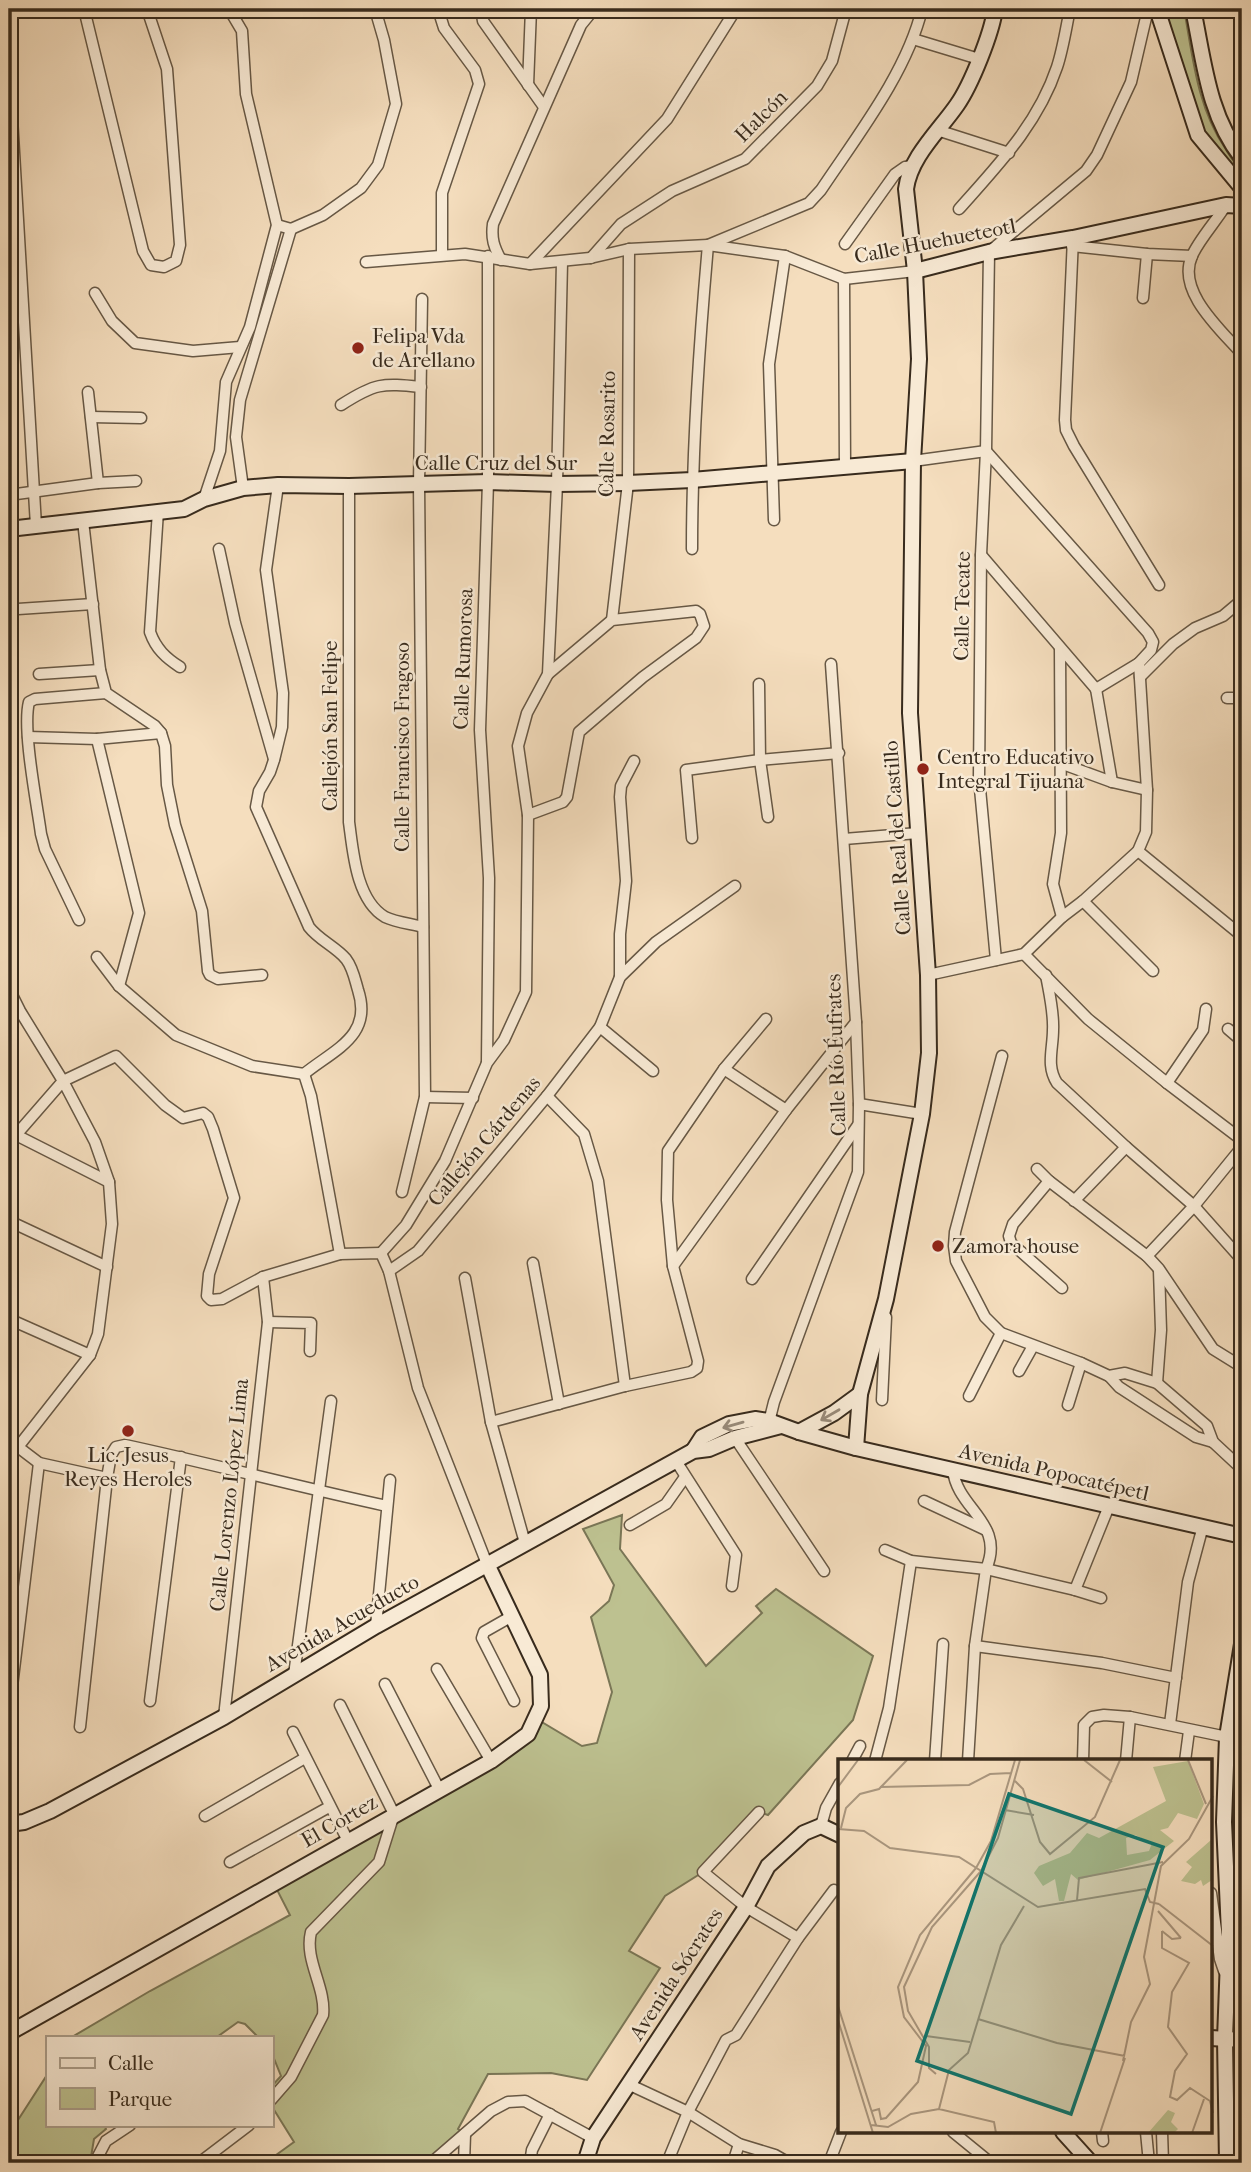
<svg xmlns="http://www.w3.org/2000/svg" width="1251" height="2172" font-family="'IM FELL French Canon',serif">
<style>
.green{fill:#bdc190;stroke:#7a7656;stroke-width:2}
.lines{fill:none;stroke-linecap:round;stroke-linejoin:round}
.street-casing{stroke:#675845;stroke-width:13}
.secondary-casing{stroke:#382b1d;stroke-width:18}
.street{stroke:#f8ead5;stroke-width:10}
.secondary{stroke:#f8ead5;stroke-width:14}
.oneway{stroke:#988a79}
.poi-dot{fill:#8f2418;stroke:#f8ead5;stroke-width:2.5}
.labels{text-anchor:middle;stroke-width:5;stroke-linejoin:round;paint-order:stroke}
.street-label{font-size:21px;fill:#382b1d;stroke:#f8ead5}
.poi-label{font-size:21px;fill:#382b1d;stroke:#f8ead5;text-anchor:start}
.inset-road{fill:none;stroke:#a9967e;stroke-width:2}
.view{fill:#0f766e;fill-opacity:0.15;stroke:#0f766e;stroke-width:3.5}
.inset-edge{fill:none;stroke:#382b1d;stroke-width:3.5}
</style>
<rect width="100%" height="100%" fill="#f5debe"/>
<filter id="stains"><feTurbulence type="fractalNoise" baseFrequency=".00286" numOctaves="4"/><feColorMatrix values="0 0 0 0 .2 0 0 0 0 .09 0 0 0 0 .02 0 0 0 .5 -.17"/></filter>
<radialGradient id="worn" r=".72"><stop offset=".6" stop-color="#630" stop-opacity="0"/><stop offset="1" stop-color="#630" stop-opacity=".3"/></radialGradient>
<!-- green -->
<g class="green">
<path d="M1170,9H1184C1193,57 1197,107 1225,148C1230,156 1234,164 1242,168V174H1234L1199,131L1166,13Z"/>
<path d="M622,1515L620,1549L706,1666L762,1613L756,1606L776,1589L873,1656L853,1720L768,1815L759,1812L703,1872L665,1896L629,1951L660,1968L587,2080L551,2073L488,2074L458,2129L465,2134L431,2163H265L294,2142L271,2105V2087L281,2076L271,2051V2037H258L245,2024L238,2022L217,2037H72L150,1991L290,1915L273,1882L491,1761L535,1718L582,1746L597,1743L612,1692L591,1617L609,1601L614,1585L583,1529Z"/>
<path d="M1242,1688V1793H1232L1233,1743Z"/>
<path d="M1238,2051L1242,2052V2163H1233L1231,2056Z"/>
<path d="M47,2075V2125H104L106,2129L94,2139L90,2163H9V2134Z"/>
</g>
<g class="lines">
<!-- street casing -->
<g class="street-casing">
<g id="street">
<path d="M84,9L143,251L151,265L164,267L176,261L180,245L167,69L147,9"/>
<path d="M438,9L444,28L475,70L479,84L442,193V255"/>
<path d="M481,9L483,21L544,107"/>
<path d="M913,39L979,59"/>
<path d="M9,67L36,526"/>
<path d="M528,85L531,9"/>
<path d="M937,130L1009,153"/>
<path d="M1226,205C1217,220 1198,241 1192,256C1176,291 1221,330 1242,354"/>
<path d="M959,209C998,165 1038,124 1057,67C1063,49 1066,28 1070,9"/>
<path d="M277,225L291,229L323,215L361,188L378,165L396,104L384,40L375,9"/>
<path d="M1073,238L1065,420L1066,430L1074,446L1159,585"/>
<path d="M845,244L895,174L905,167L913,166"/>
<path d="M1072,246L1147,254L1192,256"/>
<path d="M591,258L621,224L672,191L745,159L817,86L832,61L846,9"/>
<path d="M501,260C494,247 491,239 493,224L581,25L594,9"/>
<path d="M366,262L465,254L530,264L590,258L629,249L708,245L785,256L844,279L915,271"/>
<path d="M530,264L667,119L736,9"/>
<path d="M844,279L845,467"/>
<path d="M95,293L112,321L135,343L193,351L240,347"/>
<path d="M1143,298L1147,254"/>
<path d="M88,392L98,483"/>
<path d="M341,405C375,383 382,383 421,387"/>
<path d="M91,417L141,418"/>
<path d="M913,461L986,451L1148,633L1153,642L1151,650L1139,663L1147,790L1146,832L1138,851L1083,901L1062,917L1024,954L928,975"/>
<path d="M278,485L266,570L283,693L282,727L274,760L270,772L259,791L256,807L309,927C319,940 336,947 346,959C353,968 355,980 358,990C373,1036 335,1049 304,1074"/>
<path d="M349,486V822C353,851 356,900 385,917C395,922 412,924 423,927"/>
<path d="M243,488L236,437L240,400L291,229"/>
<path d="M9,495L98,483L136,481"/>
<path d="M204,499L220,451L226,382L250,327L277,225L246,94L242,31L229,9"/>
<path d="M158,511L150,632C156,649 166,658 180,667"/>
<path d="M774,520L769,364L785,256"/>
<path d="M83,521L100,670L106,693L155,726L161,733L165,746L167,785L175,825L202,911L208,971L210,975L218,979L262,975"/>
<path d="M219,549L235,623L274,759"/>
<path d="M692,549C692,447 699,346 708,245L809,203L821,190C857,136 907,72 922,9"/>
<path d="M981,555L1096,689"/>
<path d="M18,609L93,604"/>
<path d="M612,620L628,483L629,249"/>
<path d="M1060,648L1061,833L1053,884L1062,917"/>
<path d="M39,674L100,670"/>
<path d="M1140,677L1173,644L1195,628L1223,616L1242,600"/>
<path d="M759,684L760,760L768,817"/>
<path d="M1096,689L1112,782"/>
<path d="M1096,689L1139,663"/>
<path d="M1227,698H1242"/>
<path d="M28,737L97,739L161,733"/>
<path d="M97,739L139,913L119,986"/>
<path d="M1060,763L1112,782L1147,790"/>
<path d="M528,815L563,802L567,797L579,732L643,677L696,638L704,626L700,614L696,611L612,620L548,674"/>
<path d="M692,838L686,770L760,760L839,753"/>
<path d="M844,839L918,833"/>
<path d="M1138,851L1242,936"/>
<path d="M1083,901L1153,971"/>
<path d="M79,920L45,849L41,834C37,804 22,729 29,702L35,699L106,693"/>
<path d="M1024,954L1088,1019L1167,1083L1242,1140"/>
<path d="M97,957L119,986L176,1035L252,1066L304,1074"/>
<path d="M996,960L979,778L981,555L986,451L989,252L1086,171L1097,155L1131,82L1148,9"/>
<path d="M1046,975C1049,992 1054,1012 1053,1030C1053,1049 1046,1066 1057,1083L1126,1147L1194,1206L1242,1260"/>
<path d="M620,977V934L626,881L620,797L621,786L634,761"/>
<path d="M9,989L20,1011L63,1081L95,1142L109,1182L112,1224L98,1334L90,1355L18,1447"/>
<path d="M600,1027L653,1071"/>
<path d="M1228,1029L1242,1041"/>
<path d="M1002,1056L955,1232L954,1246L956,1261L985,1317L1001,1333L1081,1363L1109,1376L1125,1373L1157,1383L1207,1426L1213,1442L1242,1469"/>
<path d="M487,1062L489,878L480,730L488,482V256"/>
<path d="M724,1069L786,1110"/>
<path d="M304,1074L311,1096L340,1254"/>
<path d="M1167,1083L1203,1030L1206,1009"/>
<path d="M547,1096L584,1134L598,1181L625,1386"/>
<path d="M425,1097L473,1098"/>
<path d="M859,1104L922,1114"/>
<path d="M9,1125L16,1135L109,1182"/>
<path d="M16,1135L63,1081L116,1056L165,1105L183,1118L203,1113L208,1117L213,1129L234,1198L209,1274L207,1296L211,1300L222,1299L263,1277L340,1254L381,1253L389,1271L418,1388L487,1564"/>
<path d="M1037,1169L1049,1181L1147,1256L1159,1269L1213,1349L1242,1367"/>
<path d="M1049,1181L1013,1224L1009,1236L1011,1243L1062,1288"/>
<path d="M402,1192L425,1097L419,484L422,299"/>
<path d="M1074,1201L1126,1147"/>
<path d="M9,1221L107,1267"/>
<path d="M381,1253L406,1225L445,1161L487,1063L504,1040L526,992L528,815L518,746L527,713L548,674L557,484L562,262"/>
<path d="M1147,1256L1194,1206L1242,1147"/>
<path d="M533,1263L559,1404"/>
<path d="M673,1266L786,1110L856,1022"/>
<path d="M389,1271L418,1251L547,1096L600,1027L620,977L656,942L735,886"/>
<path d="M465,1278L491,1422L525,1543"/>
<path d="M752,1279L858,1125"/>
<path d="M9,1319L90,1355"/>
<path d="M268,1322L311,1323L310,1351"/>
<path d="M1019,1371L1033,1346"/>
<path d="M1109,1376L1119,1387L1196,1437L1213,1442"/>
<path d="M1157,1383L1161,1330L1159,1270"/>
<path d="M969,1396L1001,1333"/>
<path d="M882,1400L886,1317"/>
<path d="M1068,1405L1081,1363"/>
<path d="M491,1422L625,1386L691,1372L697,1368L698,1361L673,1266L667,1200L668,1151L724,1069L766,1019"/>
<path d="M768,1426L774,1402L858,1172L859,1104L856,1022L831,664"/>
<path d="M9,1437L18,1447L39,1463L107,1478"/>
<path d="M735,1438L824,1571"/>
<path d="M676,1461L736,1555L732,1586"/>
<path d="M953,1470C957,1509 1006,1523 986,1569L975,1646L968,1761"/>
<path d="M924,1501L986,1530"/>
<path d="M630,1525L666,1504L685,1477"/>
<path d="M885,1550L911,1561L986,1569L1075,1590L1101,1598"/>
<path d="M1075,1590L1109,1506"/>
<path d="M512,1616L484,1632L482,1638L514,1701"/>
<path d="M376,1626L390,1480"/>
<path d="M975,1646L1102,1663L1176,1678"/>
<path d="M437,1669L491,1761"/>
<path d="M294,1675L331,1401"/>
<path d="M385,1684L439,1789"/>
<path d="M150,1701L181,1457"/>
<path d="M9,1711L39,1463"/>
<path d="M224,1717L268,1322L263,1277"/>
<path d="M1170,1724L1188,1582L1203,1526"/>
<path d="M80,1727L107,1478L111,1455L116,1447L125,1445C213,1464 299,1487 387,1506"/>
<path d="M293,1732L348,1841"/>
<path d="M852,1761L860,1746"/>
<path d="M875,1761L889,1708L911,1561"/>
<path d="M935,1761L943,1644"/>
<path d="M1083,1761L1084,1725L1092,1717L1104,1715L1130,1717L1227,1737"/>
<path d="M1126,1761L1130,1717"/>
<path d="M1185,1761L1189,1731"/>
<path d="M759,1812L703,1872L746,1907L798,1938"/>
<path d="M205,1816L305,1758"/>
<path d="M821,1826L826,1808L840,1783"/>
<path d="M230,1862L329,1807"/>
<path d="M1211,1893L1220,1959L1224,1971"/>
<path d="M628,2084L688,2112L739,2144L775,2155L789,2163"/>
<path d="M271,2100L291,2077L323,2015C326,1987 304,1960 311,1932L379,1862L394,1814L340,1705"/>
<path d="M953,2132L991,2163"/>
<path d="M1102,2132L1103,2141"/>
<path d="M1146,2132L1149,2163"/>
<path d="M1162,2132L1163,2163"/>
<path d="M105,2163L95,2162L106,2141L130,2125"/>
<path d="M199,2163L249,2125"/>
<path d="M431,2163L491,2111L508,2102L525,2101L593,2138"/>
<path d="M464,2163L465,2134"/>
<path d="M530,2163L532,2150L550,2114"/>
<path d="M667,2163L688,2112L726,2040L736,2035L798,1938L834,1890"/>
<path d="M733,2163L739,2144"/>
<path d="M829,2163L841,2132"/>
</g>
</g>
<!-- secondary casing -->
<g class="secondary-casing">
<g id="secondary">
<path d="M1157,9L1198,135L1242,188"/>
<path d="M1193,9C1204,61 1208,115 1242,158"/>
<path d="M915,271L989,252L1073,238L1226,205L1242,206"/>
<path d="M9,529L184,509L204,499L243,488L278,485L349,486L488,482L557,484L628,483L692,480L913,461"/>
<path d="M799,1432L834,1413L860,1394"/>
<path d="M856,1448L860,1394L886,1299L922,1114L929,1053L928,975L910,713L913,461L919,359L915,271L906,189C910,157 939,131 957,105C971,85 992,33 995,9"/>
<path d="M693,1451L702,1437L729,1424L755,1419L769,1421L799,1432L856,1448L1242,1536"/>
<path d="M9,1824L24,1822L50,1811L224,1717L376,1626L693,1451L709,1449L735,1438L781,1426"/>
<path d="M9,2033L491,1761L528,1734L541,1706L540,1675L487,1564"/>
<path d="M1211,2038L1242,2040"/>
<path d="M1063,2132L1091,2163"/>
<path d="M585,2163L593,2138L746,1907L768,1866L804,1833L821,1826L840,1835"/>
<path d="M1227,2163L1225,2039L1229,1933L1224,1822L1227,1737L1242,1644"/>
</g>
</g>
<!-- street -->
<use href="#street" class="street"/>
<!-- secondary -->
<use href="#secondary" class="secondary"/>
</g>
<!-- one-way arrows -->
<defs><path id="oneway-shaft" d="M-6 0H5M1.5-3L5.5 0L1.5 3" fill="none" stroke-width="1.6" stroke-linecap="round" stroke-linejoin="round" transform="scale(1.75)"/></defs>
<g class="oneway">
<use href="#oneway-shaft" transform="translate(830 1415) rotate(150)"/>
<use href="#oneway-shaft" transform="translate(733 1425) rotate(164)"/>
</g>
<!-- markers -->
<g class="poi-dot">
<circle cx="358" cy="348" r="7"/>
<circle cx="923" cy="769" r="7"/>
<circle cx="938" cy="1246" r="7"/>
<circle cx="128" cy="1431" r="7"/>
</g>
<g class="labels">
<!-- street labels -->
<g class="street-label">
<text transform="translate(761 116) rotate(-45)" y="7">Halcón</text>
<text transform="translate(935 241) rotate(-11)" y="7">Calle Huehueteotl</text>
<text transform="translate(607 434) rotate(-89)" y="7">Calle Rosarito</text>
<text x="496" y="470">Calle Cruz del Sur</text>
<text transform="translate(962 606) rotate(-89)" y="7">Calle Tecate</text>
<text transform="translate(463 659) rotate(-88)" y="7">Calle Rumorosa</text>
<text transform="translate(330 726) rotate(-90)" y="7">Callejón San Felipe</text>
<text transform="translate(402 747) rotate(-90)" y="7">Calle Francisco Fragoso</text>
<text transform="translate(897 838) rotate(-94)" y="7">Calle Real del Castillo</text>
<text transform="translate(836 1055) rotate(-92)" y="7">Calle Río Éufrates</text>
<text transform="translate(484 1141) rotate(-50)" y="7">Callejón Cárdenas</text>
<text transform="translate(1054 1472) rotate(13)" y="7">Avenida Popocatépetl</text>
<text transform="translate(229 1495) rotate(-84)" y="7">Calle Lorenzo López Lima</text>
<text transform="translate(342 1623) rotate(-30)" y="7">Avenida Acueducto</text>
<text transform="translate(339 1821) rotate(-30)" y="7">El Cortez</text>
<text transform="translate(676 1974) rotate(-57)" y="7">Avenida Sócrates</text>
</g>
<!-- poi labels -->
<g class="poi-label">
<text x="372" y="343">Felipa Vda<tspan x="372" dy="24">de Arellano</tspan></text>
<text x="937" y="764">Centro Educativo<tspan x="937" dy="24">Integral Tijuana</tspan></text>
<text x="952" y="1253">Zamora house</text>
<text x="128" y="1462" text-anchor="middle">Lic. Jesus<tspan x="128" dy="24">Reyes Heroles</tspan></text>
</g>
</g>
<!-- overview -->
<g transform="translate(838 1759)">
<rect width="374" height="374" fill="#f5debe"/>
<path d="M350,2L366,45L359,60L340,54L330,69L322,71L336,82L312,101L240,121L233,115L226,142H221L217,120L205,127L196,114L201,107L232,94L249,74L261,79L328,42L315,8ZM297,76L314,84L311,92L289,96L288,79ZM373,81L374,121L365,127L363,121L357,125L343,122L354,108L348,103ZM330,351L337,354L333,363L340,370L336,374H310Z" fill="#bdc190" fill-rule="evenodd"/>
<path class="inset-road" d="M246,1L274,23M350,1L368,45M177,22L185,30L202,83L212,95L257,58L282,1M0,28L20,1M42,28L131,26L152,15L173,14M167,51L196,56M3,69L8,49L22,35L41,30L69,1M0,70L26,72L52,89L121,98L200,148L307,130L312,143L321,145M138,109L153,82L177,1M143,112L160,79L182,1M239,141L241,119L325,103M321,145L375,187M320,152L343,179M324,172V189L351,204L334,233L330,268L349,295L337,312L332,338L339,341L352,329L372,342L375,354M324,172L334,180L343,179M0,247L38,366M140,260L219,284L287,297M0,261L35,374M88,277L132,283M285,302L293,263L312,225L306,198L323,107L351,80L375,37M98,315L91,309V288L70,252L66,228L94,168L143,112M101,350L111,311L130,294L163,186L186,147M34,352L41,350L43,360L48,359L80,323L88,287L66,258L60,228L82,176L138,109M33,366L50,368L73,355L101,350L156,363L158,374M262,374L287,299M354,374L366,340"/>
<path class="view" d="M171,35L325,88L233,355L79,302Z"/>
<rect width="374" height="374" class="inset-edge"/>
</g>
<!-- margin -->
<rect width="1251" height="2172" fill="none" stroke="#f5debe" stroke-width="35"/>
<rect x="10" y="10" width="1230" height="2151" fill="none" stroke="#382b1d" stroke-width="3.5"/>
<rect x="18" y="18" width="1216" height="2137" fill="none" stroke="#382b1d" stroke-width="2"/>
<!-- legend -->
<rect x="46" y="2036" width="228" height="91" fill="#f8ead5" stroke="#ab9e8b" stroke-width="2"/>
<rect x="60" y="2058" width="35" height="10" fill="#f8ead5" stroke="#ab9e8b" stroke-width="2"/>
<text x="108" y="2070" font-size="21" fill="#382b1d">Calle</text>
<rect x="60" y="2088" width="35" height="21" fill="#bdc190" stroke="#ab9e8b" stroke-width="2"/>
<text x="108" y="2106" font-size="21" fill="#382b1d">Parque</text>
<rect width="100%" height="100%" filter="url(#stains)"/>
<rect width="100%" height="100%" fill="url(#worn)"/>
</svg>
